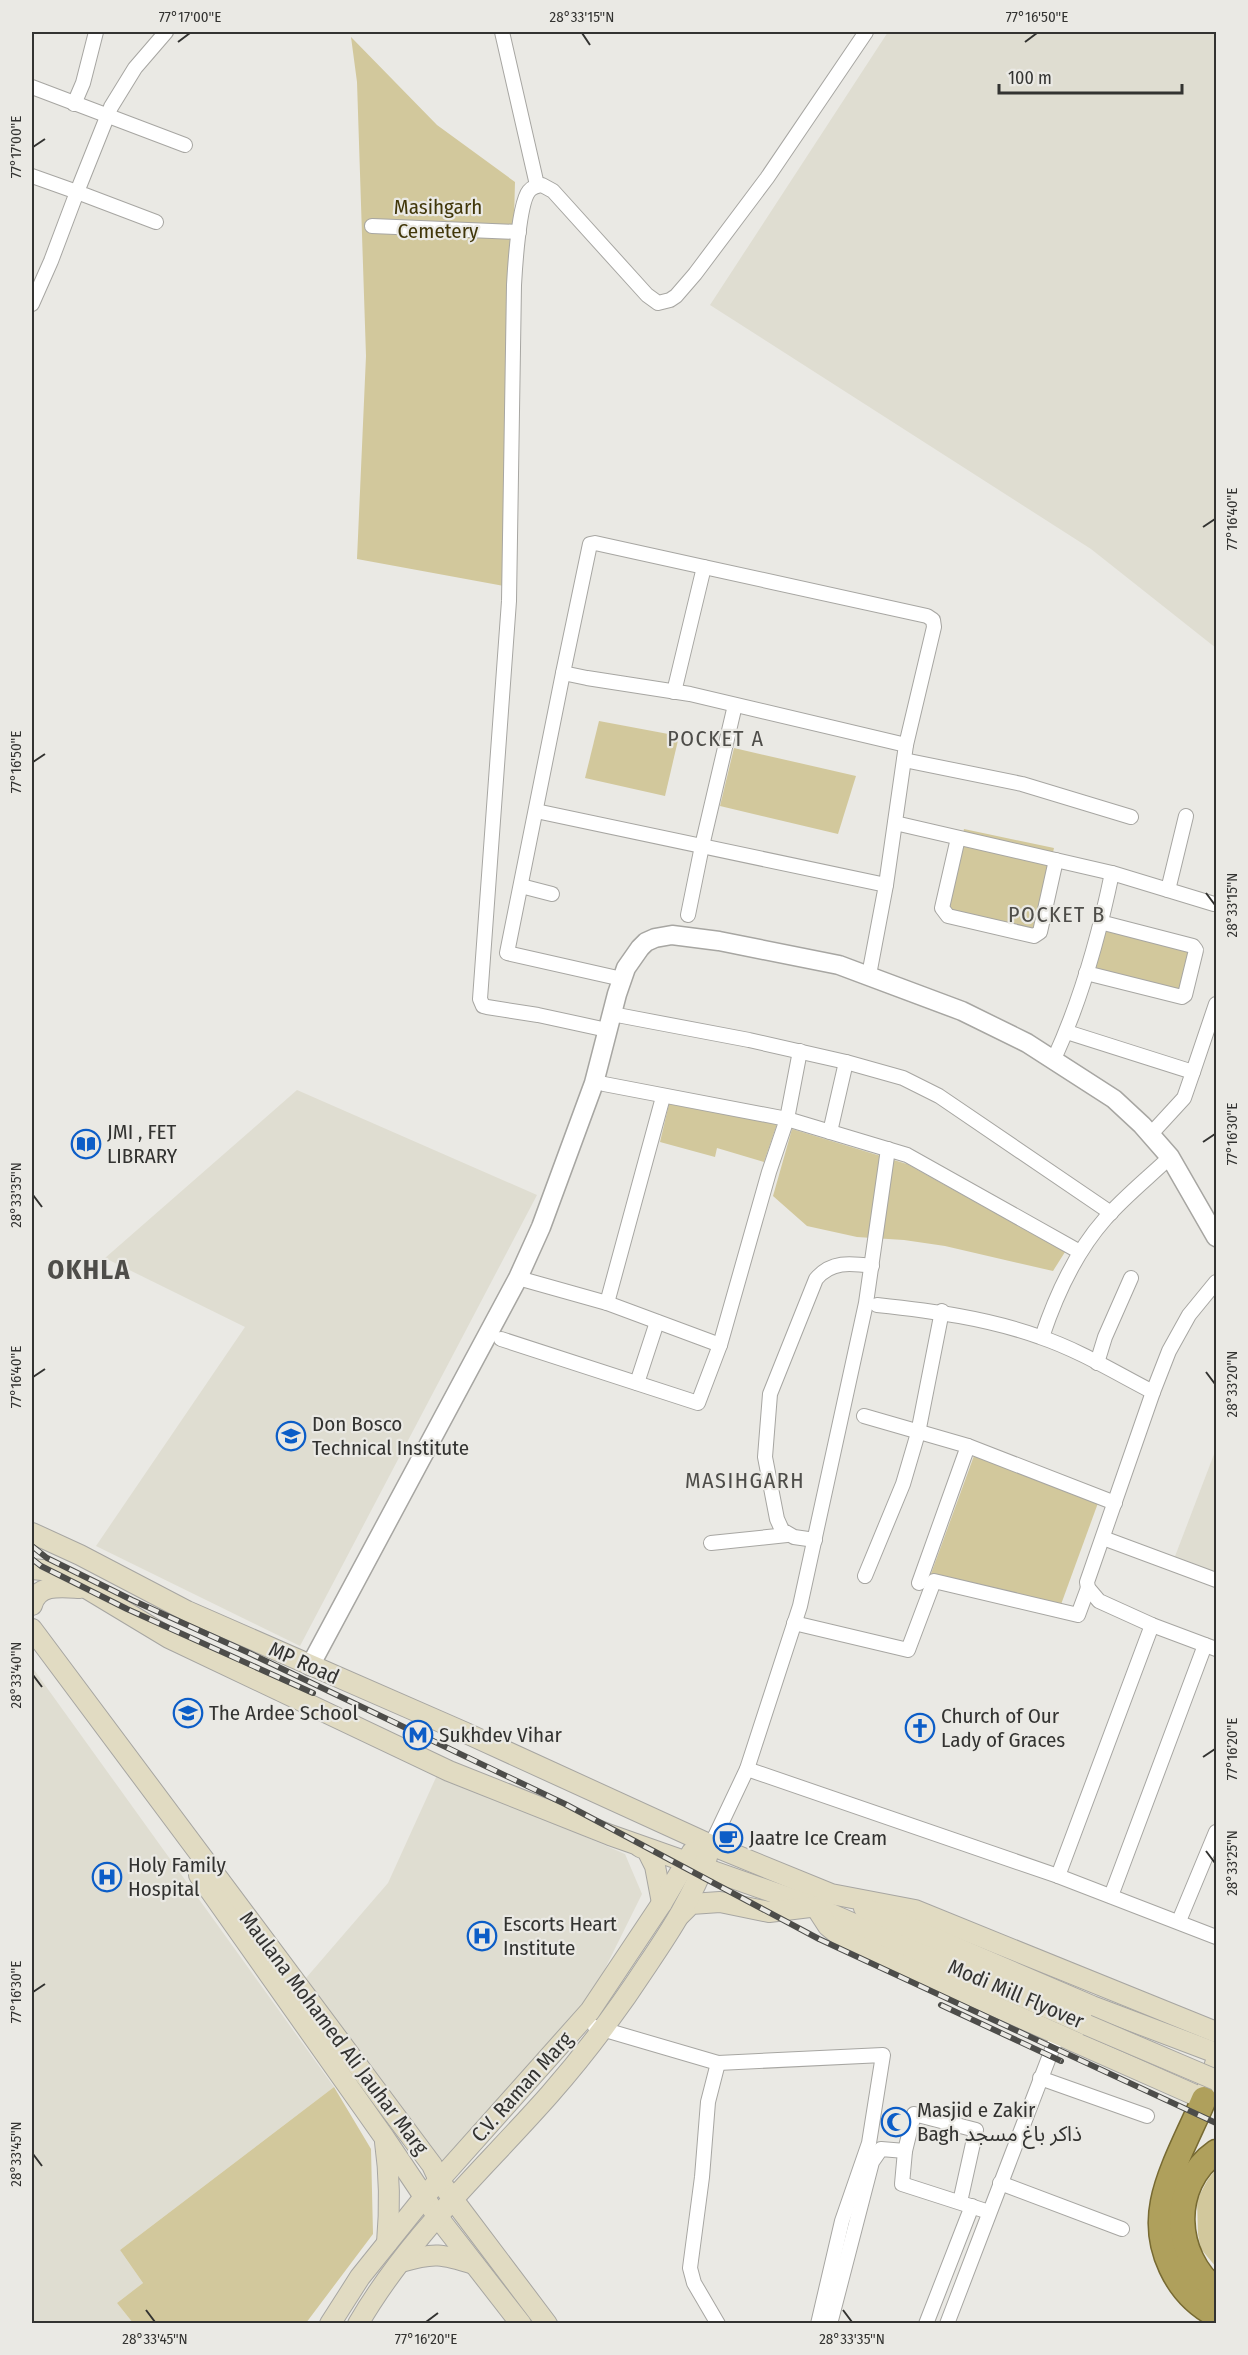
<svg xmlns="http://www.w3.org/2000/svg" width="1248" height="2355" font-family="'Fira Sans Condensed','Noto Sans Arabic',sans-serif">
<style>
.built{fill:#dfddd1}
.green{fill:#d2c89c}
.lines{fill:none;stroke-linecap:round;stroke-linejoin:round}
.minor-casing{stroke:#a7a6a2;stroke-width:16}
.tertiary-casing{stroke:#a7a6a2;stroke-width:21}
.secondary-casing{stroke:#a7a6a2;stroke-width:22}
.trunk-casing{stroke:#776a32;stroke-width:27}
.minor{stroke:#fff;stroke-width:14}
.tertiary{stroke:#fff;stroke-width:18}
.secondary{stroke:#e1dbc2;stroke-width:20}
.trunk{stroke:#afa05c;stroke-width:24}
.rail-casing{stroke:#4d4d4a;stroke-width:6}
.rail{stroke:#eae9e4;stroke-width:4;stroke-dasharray:11;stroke-linecap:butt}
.secondary-bridge-casing{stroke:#a7a6a2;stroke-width:22;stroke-linecap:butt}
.secondary-bridge{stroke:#e1dbc2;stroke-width:20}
.ticks{fill:none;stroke:#333331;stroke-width:2}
.labels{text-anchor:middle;stroke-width:4.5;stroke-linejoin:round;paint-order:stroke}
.park-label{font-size:21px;fill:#41370a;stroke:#eae9e4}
.poi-label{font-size:21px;fill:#333331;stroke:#eae9e4;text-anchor:start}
.street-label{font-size:21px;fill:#333331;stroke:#eae9e4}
.neighbourhood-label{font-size:22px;letter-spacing:1.5px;fill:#4e4d49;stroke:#eae9e4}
.district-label{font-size:27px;font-weight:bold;letter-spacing:1.5px;fill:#4e4d49;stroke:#eae9e4}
.neatline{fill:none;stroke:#333331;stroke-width:2}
.ticks-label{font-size:15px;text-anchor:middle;fill:#333331}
</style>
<rect width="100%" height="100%" fill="#eae9e4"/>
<!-- built -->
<g class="built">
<path d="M888,32H1216V648L1091,549L710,305Z"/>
<path d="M297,1090L537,1195L300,1646L96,1546L245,1327L105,1258Z"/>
<path d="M1216,1449V1575L1174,1559Z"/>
<path d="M32,1667L334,2087L120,2250L143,2283L117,2303L133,2323H32Z"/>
<path d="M438,1773L625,1854L642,1894L586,2007L441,2168L306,1978L388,1883Z"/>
</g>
<!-- green -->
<g class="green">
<path d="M351,37L437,125L515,182L504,586L357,559L366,356L357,82Z"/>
<path d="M599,721L679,736L665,796L585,778Z"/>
<path d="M734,748L856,776L838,834L720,806Z"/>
<path d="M964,829L1054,848L1035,931L945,911Z"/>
<path d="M1098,923L1192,948L1183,994L1083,970Z"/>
<path d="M669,1104L777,1124L764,1162L717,1148L715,1157L660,1142Z"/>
<path d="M792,1129L907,1164L1065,1252L1053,1271L945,1246L904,1240L857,1237L807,1226L773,1196Z"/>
<path d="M975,1453L1098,1503L1059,1610L928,1582Z"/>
<path d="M334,2087L371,2149L373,2234L306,2323H133L117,2303L143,2283L120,2250Z"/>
<path d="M1216,2169V2267L1201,2249L1198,2234L1197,2200L1207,2181Z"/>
</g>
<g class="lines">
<!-- minor casing -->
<g class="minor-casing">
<g id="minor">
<path d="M502,32L537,185"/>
<path d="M32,87L185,145"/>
<path d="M74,104L83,83L96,32"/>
<path d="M32,176L77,192L51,261L32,304"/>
<path d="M156,222L77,192L111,107L135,68L166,32"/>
<path d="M372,226L519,232"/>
<path d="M704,567L595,543L590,544L563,673L587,678L690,694L906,745"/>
<path d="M563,673L507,953L622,979"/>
<path d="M674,692L704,567L927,616L933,620L934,627L906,745L886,885L869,975"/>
<path d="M904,760L1022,784L1131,817"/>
<path d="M536,811L886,885"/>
<path d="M895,823L1112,873L1214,904"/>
<path d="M958,838L942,908L948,916L1034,936L1040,932L1056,860"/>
<path d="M521,886L552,894"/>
<path d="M1168,890L1186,816"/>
<path d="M688,915L702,846L735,705"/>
<path d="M1086,973L1182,997L1185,995L1196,950L1193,946L1100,922"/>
<path d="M612,1014L749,1040L846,1062L903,1078L939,1096L1111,1213"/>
<path d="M607,1030L538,1015L487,1007L483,1006L480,999L509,601L514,285C515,267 519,203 529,191C532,187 537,186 542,185L553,191L647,295L658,303L670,300L676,296L695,274L767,178L866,32"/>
<path d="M1067,1032L1193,1072L1216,1004"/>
<path d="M1054,1059C1081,1000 1099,936 1112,873"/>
<path d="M604,1084L787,1119L907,1155L1080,1252"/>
<path d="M830,1132L846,1062"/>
<path d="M1150,1135L1184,1098L1193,1072"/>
<path d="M518,1278L607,1303L720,1345"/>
<path d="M1216,1282L1189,1315L1169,1351L1153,1392L1087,1582L1088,1588L1099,1601L1152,1625L1216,1649"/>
<path d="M607,1303L663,1097"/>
<path d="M877,1305C933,1311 987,1318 1040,1337C1079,1350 1116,1373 1153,1392"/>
<path d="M1042,1337C1056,1295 1075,1253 1105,1219C1124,1197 1148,1178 1170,1157"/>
<path d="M501,1339L698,1403L720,1345L769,1172L787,1119L800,1051"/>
<path d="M1097,1363L1105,1337L1131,1278"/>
<path d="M637,1383L657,1322"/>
<path d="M864,1416L968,1446L1115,1503"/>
<path d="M1103,1538L1216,1580"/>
<path d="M815,1540L794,1537L782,1530L777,1519L765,1457L770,1394L816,1279C831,1261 850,1263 872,1266"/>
<path d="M711,1543L787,1535"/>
<path d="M865,1576L903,1484L918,1433L942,1311"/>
<path d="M919,1583L968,1446"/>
<path d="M794,1623L908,1650L934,1581L1078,1615L1088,1588"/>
<path d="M747,1769L1058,1876L1216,1937"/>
<path d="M711,1845L747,1769L800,1606L866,1303L888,1149"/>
<path d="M1058,1876L1152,1625"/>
<path d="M1111,1896L1205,1645"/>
<path d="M1179,1921L1216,1832"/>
<path d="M595,2027L718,2063L883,2055L869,2143L842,2221L818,2324"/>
<path d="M1040,2078L1147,2116"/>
<path d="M1000,2183L1122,2229"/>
<path d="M960,2202L976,2130L914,2114L905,2151L902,2184L989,2212"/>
<path d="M718,2324L694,2283L690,2268L702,2177L708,2102L718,2063"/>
<path d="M830,2324L872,2162L881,2149L905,2151"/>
<path d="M926,2324L972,2206"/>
<path d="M947,2324L1058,2034"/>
</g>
</g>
<!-- tertiary casing -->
<g class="tertiary-casing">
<path id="tertiary" d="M310,1666L518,1278L541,1227L594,1083L617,994L626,968L640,948L646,942L655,938L672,935L719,941L839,965L962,1011L1027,1043L1114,1099L1142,1125L1170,1157L1216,1237"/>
</g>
<!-- secondary casing -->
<g class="secondary-casing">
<g id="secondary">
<path d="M32,1533L80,1555L187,1611L466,1733L711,1845L831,1894L915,1910L1216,2032"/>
<path d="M32,1569L52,1571L86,1588L169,1638L449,1771L610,1835L815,1907L1087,2025"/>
<path d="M32,1605C38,1583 62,1587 80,1588"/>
<path d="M32,1629L432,2165L439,2180L452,2198L547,2324"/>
<path d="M640,1847L647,1850L655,1866L662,1903"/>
<path d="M199,1875L384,2137L437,2216L521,2324"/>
<path d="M864,1908L1092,2006L1216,2053"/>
<path d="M817,1909L828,1926L845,1940L1204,2099L1216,2061"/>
<path d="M680,1915L691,1904L720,1902L769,1912L810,1907"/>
<path d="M385,2142C390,2177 390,2209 387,2243"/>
<path d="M401,2262C434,2252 442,2254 474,2264"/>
<path d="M330,2324L360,2277L425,2196L590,2011L662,1903L692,1852"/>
<path d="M358,2324C409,2236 484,2169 550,2094C586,2053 618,2010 648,1964C671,1930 693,1896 707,1857"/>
</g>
</g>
<!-- trunk casing -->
<g class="trunk-casing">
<g id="trunk">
<path d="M1204,2099C1191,2130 1169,2170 1163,2202C1154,2247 1176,2294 1216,2315"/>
<path d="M1216,2152C1169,2185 1173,2256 1216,2290"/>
</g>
</g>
<!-- minor -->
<use href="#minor" class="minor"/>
<!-- tertiary -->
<use href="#tertiary" class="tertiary"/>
<!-- secondary -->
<use href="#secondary" class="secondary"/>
<!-- trunk -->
<use href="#trunk" class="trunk"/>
<!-- rail casing -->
<g class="rail-casing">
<g id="rail">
<path d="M32,1546L47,1558L132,1600L247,1652L565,1804L819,1939L1216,2123"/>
<path d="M32,1559L41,1566L127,1609L313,1693"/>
<path d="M941,2005L1061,2061"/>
</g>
</g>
<!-- rail -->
<use href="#rail" class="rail"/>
<!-- secondary-bridge casing -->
<g class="secondary-bridge-casing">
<path id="secondary-bridge" d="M1087,2025L1216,2080"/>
</g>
<!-- secondary-bridge -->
<use href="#secondary-bridge" class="secondary-bridge"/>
</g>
<!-- ticks -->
<path class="ticks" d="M582,33L590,45M178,42L190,33M1025,42L1037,33M33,147L45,139M1203,527L1215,519M33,762L45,754M1206,893L1215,905M1203,1142L1215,1134M33,1195L42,1207M1206,1372L1215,1384M33,1377L45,1369M33,1675L42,1687M1203,1757L1215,1749M1206,1851L1215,1863M33,1992L45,1984M33,2154L42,2166M146,2310L155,2322M843,2310L852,2322M426,2322L438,2313"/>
<!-- icons -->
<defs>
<g id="library-ring" transform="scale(1.5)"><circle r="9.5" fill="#eae9e4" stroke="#0c5dc7" stroke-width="1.5"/><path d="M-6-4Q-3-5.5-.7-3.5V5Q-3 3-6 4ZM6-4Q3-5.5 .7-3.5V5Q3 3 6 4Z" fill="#0c5dc7"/></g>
<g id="university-ring" transform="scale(1.5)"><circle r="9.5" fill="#eae9e4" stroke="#0c5dc7" stroke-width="1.5"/><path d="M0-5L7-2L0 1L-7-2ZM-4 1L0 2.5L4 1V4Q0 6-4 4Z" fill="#0c5dc7"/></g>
<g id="school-ring" transform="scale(1.5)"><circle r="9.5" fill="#eae9e4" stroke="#0c5dc7" stroke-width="1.5"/><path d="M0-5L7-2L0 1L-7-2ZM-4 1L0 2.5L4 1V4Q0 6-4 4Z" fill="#0c5dc7"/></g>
<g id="church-ring" transform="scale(1.5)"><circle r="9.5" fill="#eae9e4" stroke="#0c5dc7" stroke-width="1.5"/><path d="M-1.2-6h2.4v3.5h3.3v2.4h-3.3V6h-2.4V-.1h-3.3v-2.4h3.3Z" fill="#0c5dc7"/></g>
<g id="metro-ring" transform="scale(1.5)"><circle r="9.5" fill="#eae9e4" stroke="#0c5dc7" stroke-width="1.5"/><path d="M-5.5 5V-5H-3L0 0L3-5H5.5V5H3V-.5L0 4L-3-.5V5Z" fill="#0c5dc7"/></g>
<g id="cafe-ring" transform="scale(1.5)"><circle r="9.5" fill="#eae9e4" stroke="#0c5dc7" stroke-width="1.5"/><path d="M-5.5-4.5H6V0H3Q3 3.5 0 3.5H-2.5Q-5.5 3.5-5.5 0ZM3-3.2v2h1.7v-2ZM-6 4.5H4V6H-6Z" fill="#0c5dc7"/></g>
<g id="hospital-ring" transform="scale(1.5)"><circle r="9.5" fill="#eae9e4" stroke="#0c5dc7" stroke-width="1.5"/><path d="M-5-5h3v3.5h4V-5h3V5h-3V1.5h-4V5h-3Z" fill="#0c5dc7"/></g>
<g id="mosque-ring" transform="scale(1.5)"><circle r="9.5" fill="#eae9e4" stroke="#0c5dc7" stroke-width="1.5"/><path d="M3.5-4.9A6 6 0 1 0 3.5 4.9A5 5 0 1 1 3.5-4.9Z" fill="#0c5dc7"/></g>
</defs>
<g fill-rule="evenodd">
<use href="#library-ring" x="86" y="1144"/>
<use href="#university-ring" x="291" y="1436"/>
<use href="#school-ring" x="188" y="1713"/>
<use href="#church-ring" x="920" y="1728"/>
<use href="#metro-ring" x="418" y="1735"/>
<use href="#cafe-ring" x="728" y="1838"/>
<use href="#hospital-ring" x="107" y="1877"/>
<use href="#hospital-ring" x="482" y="1936"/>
<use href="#mosque-ring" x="896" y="2122"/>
</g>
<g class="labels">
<!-- park labels -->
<g class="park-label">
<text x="438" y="214">Masihgarh<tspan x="438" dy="24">Cemetery</tspan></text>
</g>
<!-- poi labels -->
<g class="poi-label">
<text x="107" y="1139">JMI , FET<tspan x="107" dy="24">LIBRARY</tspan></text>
<text x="312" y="1431">Don Bosco<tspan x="312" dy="24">Technical Institute</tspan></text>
<text x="209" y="1720">The Ardee School</text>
<text x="941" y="1723">Church of Our<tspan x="941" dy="24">Lady of Graces</tspan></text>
<text x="439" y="1742">Sukhdev Vihar</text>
<text x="749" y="1845">Jaatre Ice Cream</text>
<text x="128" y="1872">Holy Family<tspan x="128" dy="24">Hospital</tspan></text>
<text x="503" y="1931">Escorts Heart<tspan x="503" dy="24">Institute</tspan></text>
<text x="917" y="2117">Masjid e Zakir<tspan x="917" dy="24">Bagh ذاکر باغ مسجد</tspan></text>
</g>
<!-- street labels -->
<g class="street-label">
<text transform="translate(304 1663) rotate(24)" y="7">MP Road</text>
<text transform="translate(1016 1994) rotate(23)" y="7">Modi Mill Flyover</text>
<text transform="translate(334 2033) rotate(53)" y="7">Maulana Mohamed Ali Jauhar Marg</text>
<text transform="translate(522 2087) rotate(-48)" y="7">C.V. Raman Marg</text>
</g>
<!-- neighbourhood labels -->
<g class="neighbourhood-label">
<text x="716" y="746">POCKET A</text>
<text x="1057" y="922">POCKET B</text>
<text x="745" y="1488">MASIHGARH</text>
</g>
<!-- district labels -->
<g class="district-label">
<text x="89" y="1279">OKHLA</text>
</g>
</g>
<!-- border -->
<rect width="1248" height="2355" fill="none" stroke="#eae9e4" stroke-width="66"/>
<!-- scale -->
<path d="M999 84v9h183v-9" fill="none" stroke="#333331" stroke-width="3"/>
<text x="1008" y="84" font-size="18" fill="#333331" stroke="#eae9e4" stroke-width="4.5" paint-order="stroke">100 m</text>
<rect x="33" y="33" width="1182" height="2289" class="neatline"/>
<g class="ticks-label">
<text x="190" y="22">77°17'00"E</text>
<text x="582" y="22">28°33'15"N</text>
<text x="1037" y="22">77°16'50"E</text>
<text transform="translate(16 147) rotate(-90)" y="5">77°17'00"E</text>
<text transform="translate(1232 519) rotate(-90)" y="5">77°16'40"E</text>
<text transform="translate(16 762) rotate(-90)" y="5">77°16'50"E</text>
<text transform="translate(1232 905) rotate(-90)" y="5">28°33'15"N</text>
<text transform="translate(1232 1134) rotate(-90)" y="5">77°16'30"E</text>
<text transform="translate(16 1195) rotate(-90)" y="5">28°33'35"N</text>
<text transform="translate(16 1377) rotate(-90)" y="5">77°16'40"E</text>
<text transform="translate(1232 1384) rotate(-90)" y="5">28°33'20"N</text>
<text transform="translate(16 1675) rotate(-90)" y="5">28°33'40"N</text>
<text transform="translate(1232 1749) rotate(-90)" y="5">77°16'20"E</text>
<text transform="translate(1232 1863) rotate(-90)" y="5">28°33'25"N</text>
<text transform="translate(16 1992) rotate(-90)" y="5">77°16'30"E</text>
<text transform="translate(16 2154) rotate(-90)" y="5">28°33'45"N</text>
<text x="155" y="2344">28°33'45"N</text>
<text x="426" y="2344">77°16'20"E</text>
<text x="852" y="2344">28°33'35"N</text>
</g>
</svg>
